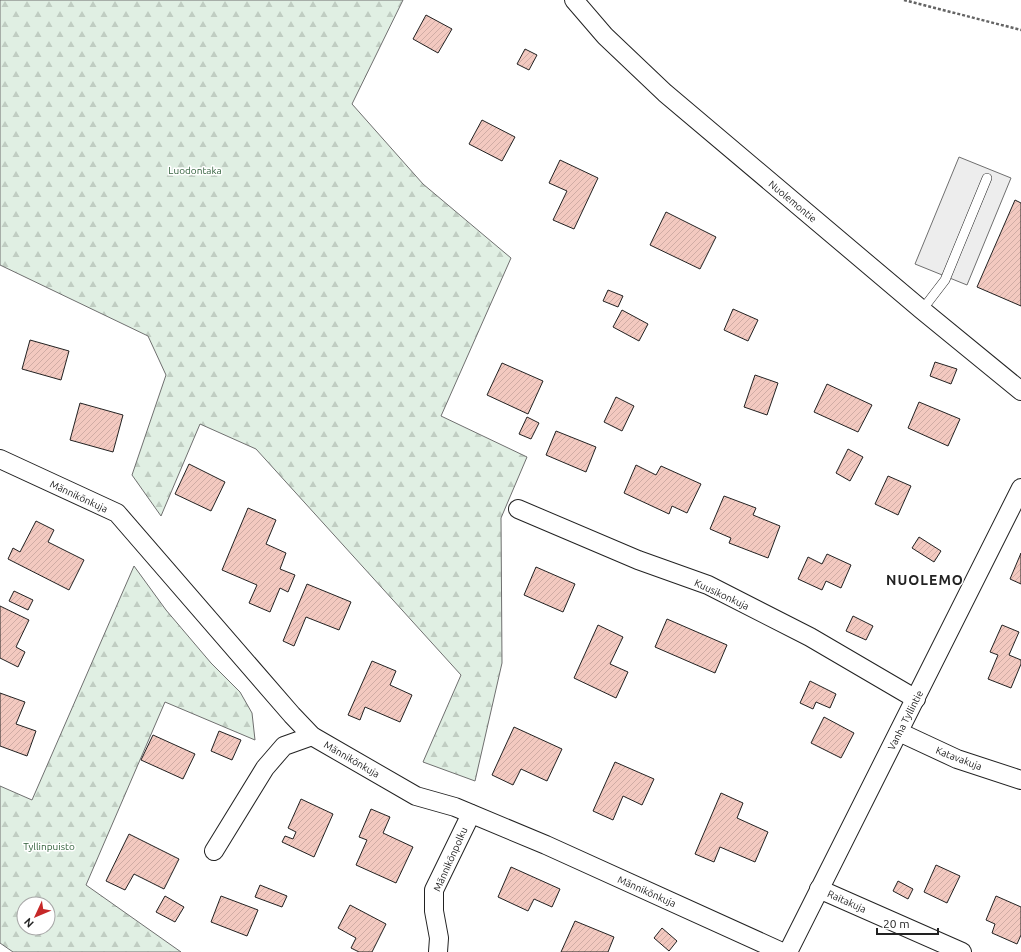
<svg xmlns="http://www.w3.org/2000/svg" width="1021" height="952" font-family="Ubuntu,sans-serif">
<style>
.forest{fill:url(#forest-firs);stroke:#6f6f6f;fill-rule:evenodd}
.parking{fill:#ededed;stroke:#6f6f6f}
.building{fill:url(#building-hatch);stroke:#222}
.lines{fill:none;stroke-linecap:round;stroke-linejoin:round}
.lane-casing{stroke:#222;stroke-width:10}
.street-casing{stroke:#222;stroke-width:20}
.path{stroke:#646464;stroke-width:2.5;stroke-dasharray:3 2;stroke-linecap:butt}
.lane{stroke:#fff;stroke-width:9}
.street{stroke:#fff;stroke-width:18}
.labels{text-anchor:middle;stroke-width:3;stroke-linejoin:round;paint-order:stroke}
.park-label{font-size:10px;fill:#2f5e38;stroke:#fff}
.street-label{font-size:10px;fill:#222;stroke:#fff}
.district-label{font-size:14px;font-weight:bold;letter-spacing:1px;fill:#222;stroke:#fff}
</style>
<defs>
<pattern id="forest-firs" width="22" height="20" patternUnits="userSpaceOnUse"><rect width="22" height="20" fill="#e0efe3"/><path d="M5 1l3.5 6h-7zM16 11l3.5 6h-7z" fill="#c0cdc2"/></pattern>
<pattern id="building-hatch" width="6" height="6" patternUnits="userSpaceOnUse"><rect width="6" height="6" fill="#f3c9c0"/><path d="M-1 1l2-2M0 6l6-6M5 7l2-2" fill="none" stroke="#d0aca5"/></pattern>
</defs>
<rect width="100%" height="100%" fill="#fff"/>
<!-- forest -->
<g class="forest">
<path d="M0,0H403L352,104L423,184L511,258L441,416L527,457L501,518L502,663L475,781L423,762L461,675L256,449L200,424L161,516L132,475L166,375L148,336L0,265Z"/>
<path d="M134,566L166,610L211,663L240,692L252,713L255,740L165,702L86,885L181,952H13L0,943V786L32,800ZM24,904H48V928H24Z"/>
</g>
<!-- parking -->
<path class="parking" d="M959,157L1011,178L967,285L915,264Z"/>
<!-- building -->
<g class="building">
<path d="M426,15L452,29L438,53L413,39Z"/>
<path d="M525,49L537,55L529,70L517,64Z"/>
<path d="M482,120L515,137L502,161L469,144Z"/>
<path d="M560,160L598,178L574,229L553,220L567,191L549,183Z"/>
<path d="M1015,200L1021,203V306L977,287Z"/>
<path d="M666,212L716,237L700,269L650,245Z"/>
<path d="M608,290L623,296L618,307L603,301Z"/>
<path d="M733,309L758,320L748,341L724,330Z"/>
<path d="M622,310L648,324L639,341L613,327Z"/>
<path d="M30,340L69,351L61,380L22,369Z"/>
<path d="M935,362L957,369L951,384L930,376Z"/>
<path d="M502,363L543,381L528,414L487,395Z"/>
<path d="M755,375L778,383L767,415L744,407Z"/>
<path d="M827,384L872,405L858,432L814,412Z"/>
<path d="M616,397L634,406L622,431L604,422Z"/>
<path d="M919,402L960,419L948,446L908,428Z"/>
<path d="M80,403L123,415L113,452L70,440Z"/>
<path d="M527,417L539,423L531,439L519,434Z"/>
<path d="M556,431L596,447L586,472L546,455Z"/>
<path d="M848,449L863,457L850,481L836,473Z"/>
<path d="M189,464L225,482L211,511L175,494Z"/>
<path d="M636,465L656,475L661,466L701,484L687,513L672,506L669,514L624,493Z"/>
<path d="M888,476L911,486L898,515L875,504Z"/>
<path d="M724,496L756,508L753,515L780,526L768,558L729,543L731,538L710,529Z"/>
<path d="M248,508L276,520L266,544L286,553L280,569L295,575L288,592L280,588L270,612L249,603L257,585L222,570Z"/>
<path d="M36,521L54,530L48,542L84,560L69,590L8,559L13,548L20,552Z"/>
<path d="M919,537L941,551L934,562L912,548Z"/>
<path d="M1021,553V584L1010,579Z"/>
<path d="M827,554L851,565L841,588L826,581L822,590L798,579L808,557L822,564Z"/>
<path d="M536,567L575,584L563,612L524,595Z"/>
<path d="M307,584L351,602L339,630L306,617L294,646L283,641Z"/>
<path d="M14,591L33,600L28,610L9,601Z"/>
<path d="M0,606L29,620L16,647L25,652L18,667L0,658Z"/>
<path d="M853,616L873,626L866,640L846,631Z"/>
<path d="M667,619L727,645L715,673L655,647Z"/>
<path d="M598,625L623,637L610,664L628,672L616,698L574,678Z"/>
<path d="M1002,625L1019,632L1009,655L1021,660V664L1011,688L988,679L998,655L990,652Z"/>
<path d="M372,661L396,671L390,685L412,695L400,722L365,707L360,720L348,715Z"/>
<path d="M810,681L836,694L830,708L816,702L813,709L800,703Z"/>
<path d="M0,693L25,702L16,724L36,731L27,756L0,746Z"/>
<path d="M824,717L854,733L841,758L811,743Z"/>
<path d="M514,727L562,749L547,781L521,769L513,785L492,775Z"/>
<path d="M219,731L241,740L232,760L211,751Z"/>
<path d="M153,735L195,754L183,779L141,760Z"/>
<path d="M615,762L654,779L642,805L623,796L613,820L593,811Z"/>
<path d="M721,793L743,803L737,818L768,832L755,862L720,847L714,862L695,854Z"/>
<path d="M301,799L333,814L314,857L282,842L285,836L293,839L296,832L288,828Z"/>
<path d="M371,809L390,817L383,833L413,847L396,883L356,865L367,840L359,837Z"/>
<path d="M129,834L179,859L164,889L134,874L125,890L106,881Z"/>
<path d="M936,865L960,876L947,903L924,892Z"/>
<path d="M511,867L560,889L552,907L534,899L528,911L498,897Z"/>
<path d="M898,881L913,889L908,899L893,891Z"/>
<path d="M260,885L287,896L282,907L255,897Z"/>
<path d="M165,896L184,907L175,922L156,912Z"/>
<path d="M221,896L258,910L247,936L211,922Z"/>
<path d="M996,896L1021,907V935L1017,944L992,933L995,924L986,920Z"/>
<path d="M350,905L386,924L372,952H359L351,948L356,938L338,928Z"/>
<path d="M575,921L614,937L608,952H561Z"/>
<path d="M662,928L677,941L669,951L654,938Z"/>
</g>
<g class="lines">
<!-- lane casing -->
<g class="lane-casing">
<path id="lane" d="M922,310L945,280L987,178"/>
</g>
<!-- street casing -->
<g class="street-casing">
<g id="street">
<path d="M574,0L605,36L665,93L922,310L1021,391"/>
<path d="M0,459L117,513L292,715L312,736L416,796L455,807L546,845L782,952"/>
<path d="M518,509L638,560L708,585L810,637L916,699"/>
<path d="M899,732L957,759L1021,780"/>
<path d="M214,851L265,768L284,746L312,736"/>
<path d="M819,889L962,952"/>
<path d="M438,952L439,938L434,911V890L471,814"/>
<path d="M788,952L1021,488"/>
</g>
</g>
<!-- path -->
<path class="path" d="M904,0L1021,30"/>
<!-- lane -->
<use href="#lane" class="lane"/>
<!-- street -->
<use href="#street" class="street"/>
</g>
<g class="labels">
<!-- park labels -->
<g class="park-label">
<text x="195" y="174">Luodontaka</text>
<text x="49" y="850">Tyllinpuisto</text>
</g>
<!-- street labels -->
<g class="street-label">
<text transform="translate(793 201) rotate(40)" y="4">Nuolemontie</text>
<text transform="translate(79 496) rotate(25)" y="4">Männikönkuja</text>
<text transform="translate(722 594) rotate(25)" y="4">Kuusikonkuja</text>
<text transform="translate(905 720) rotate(-63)" y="4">Vanha Tyllintie</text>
<text transform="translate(959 758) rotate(21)" y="4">Katavakuja</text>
<text transform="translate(352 759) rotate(30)" y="4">Männikönkuja</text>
<text transform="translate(450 859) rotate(-66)" y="4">Männikönpolku</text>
<text transform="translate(647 891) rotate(24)" y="4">Männikönkuja</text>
<text transform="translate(847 901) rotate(24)" y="4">Raitakuja</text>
</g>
<!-- district labels -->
<g class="district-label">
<text x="925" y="585">NUOLEMO</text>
</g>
</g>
<!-- north arrow -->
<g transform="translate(36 916) rotate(226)"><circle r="19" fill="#ffffff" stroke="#a7a7a7"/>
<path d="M0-3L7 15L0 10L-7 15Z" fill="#c62828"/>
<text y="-6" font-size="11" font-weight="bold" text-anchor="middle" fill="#222222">N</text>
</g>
<!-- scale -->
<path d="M877 928v6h61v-6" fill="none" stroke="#222222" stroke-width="2"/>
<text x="883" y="928" font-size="12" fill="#222222" stroke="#ffffff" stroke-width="3" paint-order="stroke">20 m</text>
</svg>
